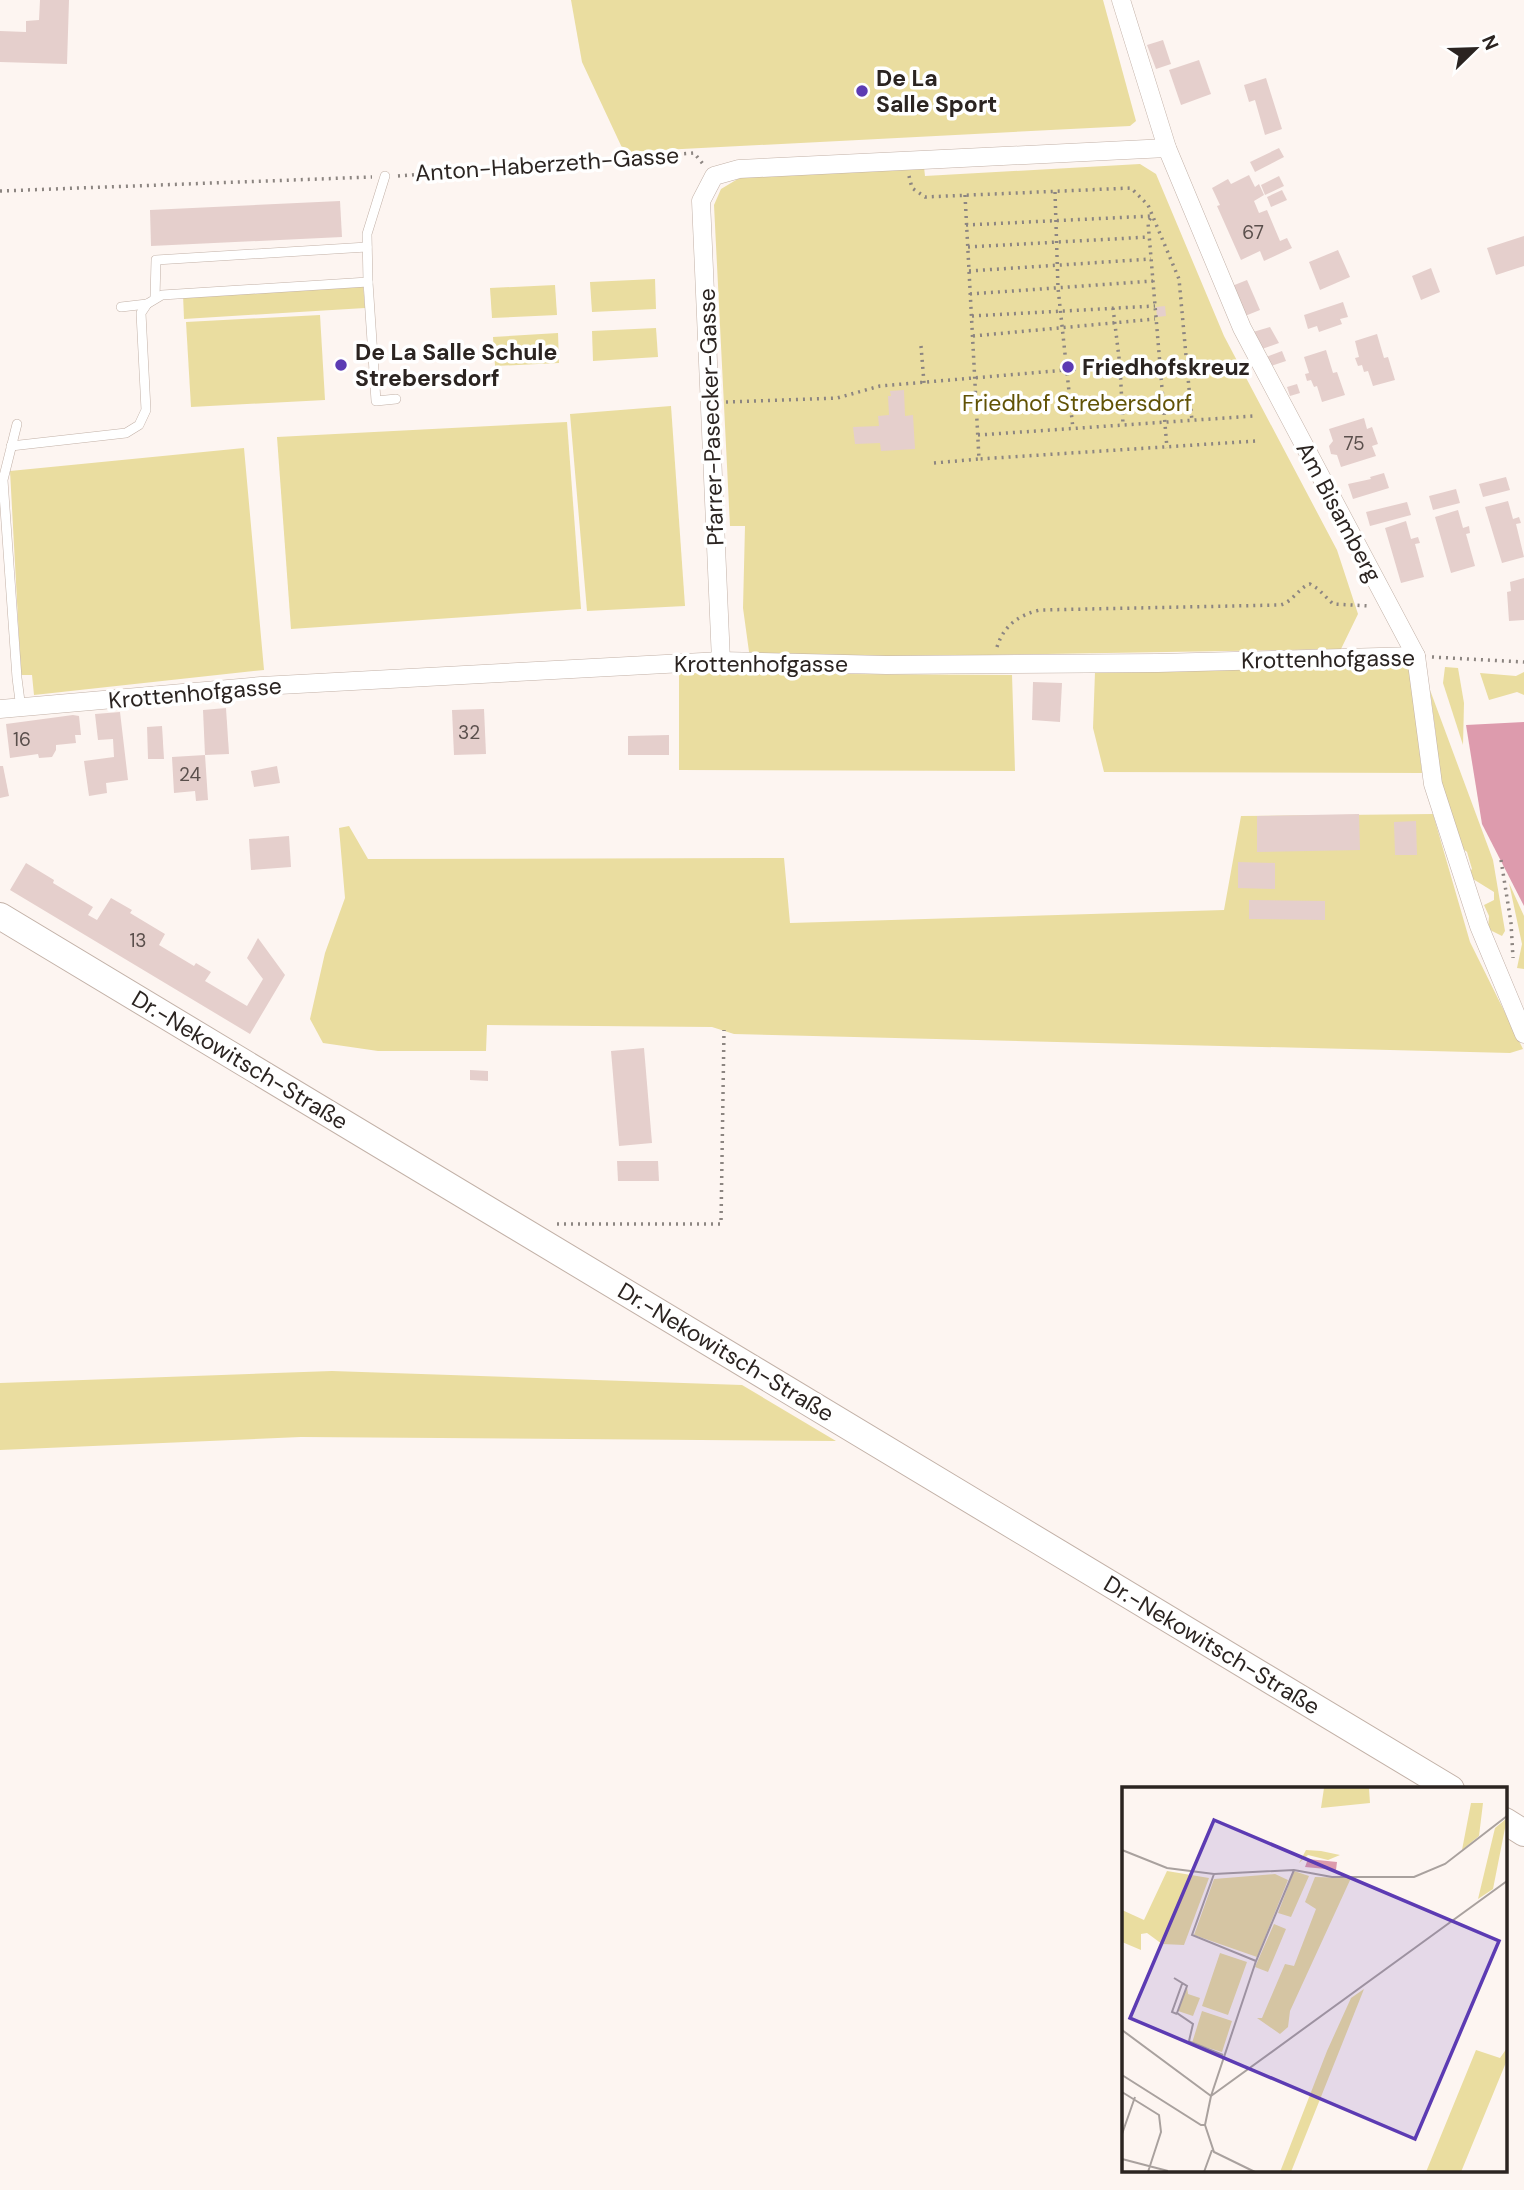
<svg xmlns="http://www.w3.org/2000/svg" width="1524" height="2190" font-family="'DM Sans',sans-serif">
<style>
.green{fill:#eadda0}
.water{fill:#dd9bad}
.building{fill:#e5cfcc}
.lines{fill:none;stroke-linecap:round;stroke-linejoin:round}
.lane-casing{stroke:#c2b1a7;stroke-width:10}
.street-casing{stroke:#c2b1a7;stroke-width:19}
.secondary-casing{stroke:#c2b1a7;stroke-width:28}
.path{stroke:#8c8581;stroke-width:3.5;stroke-dasharray:2 5;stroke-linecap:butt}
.lane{stroke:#fff;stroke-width:9}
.street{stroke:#fff;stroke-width:18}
.secondary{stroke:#fff;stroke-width:26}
.poi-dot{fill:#5c3bb3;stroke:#fff;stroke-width:2.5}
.labels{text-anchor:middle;stroke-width:7;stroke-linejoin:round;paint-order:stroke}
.number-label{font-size:19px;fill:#5a4f4c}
.poi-label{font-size:23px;font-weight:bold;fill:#2b2421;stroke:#fff;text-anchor:start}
.street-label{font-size:23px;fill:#2b2421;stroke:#fff}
.park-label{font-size:23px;fill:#615205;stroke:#fff}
.inset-road{fill:none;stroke:#a9a19e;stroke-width:2}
.view{fill:#5c3bb3;fill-opacity:0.15;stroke:#5c3bb3;stroke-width:3.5}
.inset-edge{fill:none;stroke:#2b2421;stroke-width:3.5}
</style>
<rect width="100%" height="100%" fill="#fdf5f1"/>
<!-- green -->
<g class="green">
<path d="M571,0H1103L1136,121L1130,126L624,152L582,62Z"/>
<path d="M1140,164L1156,174L1224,336L1337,550L1358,614L1341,649L750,659L743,608L745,526H730L714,205L721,189L741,177L924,167L925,176Z"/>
<path d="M655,279L656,309L592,312L590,282Z"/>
<path d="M363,284L365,308L184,319L183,294Z"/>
<path d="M555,285L557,315L492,318L490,288Z"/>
<path d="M320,315L325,400L191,407L186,322Z"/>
<path d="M656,328L658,357L593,361L592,331Z"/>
<path d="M558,333L559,363L495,366L493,337Z"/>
<path d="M671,406L685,606L587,611L570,414Z"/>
<path d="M567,422L581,609L291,629L277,437Z"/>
<path d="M244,448L264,670L34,695L32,675H21L10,471Z"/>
<path d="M1405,661L1410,666L1422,773L1104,772L1093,728L1095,672Z"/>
<path d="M1445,667L1458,668L1464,703L1463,745L1443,683Z"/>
<path d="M1524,672V695L1517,692L1489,700L1480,673L1516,676Z"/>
<path d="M679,673L1012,675L1015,771L679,770Z"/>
<path d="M1430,690L1493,860L1505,931L1502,936L1488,929L1489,916L1484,905L1494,900V892L1473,879L1469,872L1472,869L1467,852L1462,848L1436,769V736Z"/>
<path d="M1433,814L1470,942L1523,1049L1510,1053L734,1034L712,1027L487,1025L486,1051H378L323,1043L310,1019L325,953L345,898L339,828L349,826L368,859L784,858L790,923L1224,910L1241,816Z"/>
<path d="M1509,883L1524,916V969L1517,968L1522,944Z"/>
<path d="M332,1371L742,1385L836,1441L301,1437L0,1450V1383Z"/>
</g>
<!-- water -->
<path class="water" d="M1524,722V906L1482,824L1466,725Z"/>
<!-- building -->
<g class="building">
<path d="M40,0H69L67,64L0,62V31L26,32V21L39,20Z"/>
<path d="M1163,40L1171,64L1156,69L1147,45Z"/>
<path d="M1199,60L1211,94L1181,105L1169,70Z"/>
<path d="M1266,78L1282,129L1265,135L1255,100L1249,102L1244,85Z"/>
<path d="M1279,148L1284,157L1255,172L1250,162Z"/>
<path d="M1249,175L1255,187L1259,184L1264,195L1254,201L1259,213L1267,210L1280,241L1287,238L1292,248L1264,261L1260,251L1241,260L1217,206L1220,205L1212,188L1228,179L1231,184Z"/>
<path d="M1279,176L1284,186L1265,195L1261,185Z"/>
<path d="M1282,190L1287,200L1271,207L1267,197Z"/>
<path d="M340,201L342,237L151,246L150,210Z"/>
<path d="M1524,236V266L1496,275L1487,248Z"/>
<path d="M1338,250L1350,277L1320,290L1309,262Z"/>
<path d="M1431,268L1440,292L1421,300L1412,276Z"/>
<path d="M1247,280L1260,310L1245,316L1232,286Z"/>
<path d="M1343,302L1348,317L1340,319L1342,324L1319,332L1317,326L1308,329L1304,315Z"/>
<path d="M1165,306L1166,316L1157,317L1156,307Z"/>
<path d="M1270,327L1279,343L1262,349L1253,332Z"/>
<path d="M1377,334L1384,358L1388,357L1395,380L1373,386L1368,371L1364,372L1362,365L1358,366L1355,358L1359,357L1355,341Z"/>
<path d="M1326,350L1333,373L1337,372L1345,395L1322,402L1317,386L1314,387L1311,380L1307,381L1305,374L1309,373L1304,357Z"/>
<path d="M1282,351L1286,361L1271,366L1266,357Z"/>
<path d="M1297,384L1300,393L1290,396L1287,387Z"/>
<path d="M904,390L905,416L913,415L915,449L881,451L880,443L855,444L853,427L879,426L878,416L889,415L888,396H891L890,391Z"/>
<path d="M1364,418L1367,429L1372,427L1378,444L1372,446L1376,456L1341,467L1337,455L1331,454L1329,446L1333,441L1329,429Z"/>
<path d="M1384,473L1389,488L1353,499L1348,484L1371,479L1370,477Z"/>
<path d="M1506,477L1510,490L1483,497L1479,484Z"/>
<path d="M1456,489L1460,503L1433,510L1429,496Z"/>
<path d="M1508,501L1513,519L1519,517L1521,523L1516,524L1524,557L1502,563L1485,507Z"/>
<path d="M1407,502L1411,515L1370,526L1366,512Z"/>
<path d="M1458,510L1463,528L1469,526L1470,533L1466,534L1475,566L1451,573L1435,517Z"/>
<path d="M1406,521L1411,539L1418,537L1420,543L1415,544L1424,577L1401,583L1385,528Z"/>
<path d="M1524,578V620L1509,621L1507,592L1511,591L1510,582Z"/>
<path d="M1033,682L1062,683L1060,722L1032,720Z"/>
<path d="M226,708L229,754L205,755L203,710Z"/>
<path d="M484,709L486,754L454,755L452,710Z"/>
<path d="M120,712L128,780L106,783L107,793L89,796L84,761L114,757L113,739L98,740L95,714Z"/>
<path d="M73,715L79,716L81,735H75L76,743L56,745V750L52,757L39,758L38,754L10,758L6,724Z"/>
<path d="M162,726L164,759H148L147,727Z"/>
<path d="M669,735V755H628V736Z"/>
<path d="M205,755L208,800L196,801L195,791L174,793L172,757Z"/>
<path d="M0,766H3L9,796L0,798Z"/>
<path d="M277,766L280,783L254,787L251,771Z"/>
<path d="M1359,814L1360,850L1257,852V816Z"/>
<path d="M1416,821L1417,855H1395L1394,822Z"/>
<path d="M289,836L291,867L251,870L249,839Z"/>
<path d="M1238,862L1275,863V889L1238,888Z"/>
<path d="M26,863L54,880L53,883L93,907L88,915L97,920L111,898L132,910L130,913L165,934L159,945L194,966L196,963L211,972L205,981L247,1006L263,979L247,958L258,938L285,975L250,1034L10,890Z"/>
<path d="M1249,900L1325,901V920L1249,919Z"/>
<path d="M644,1048L652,1143L619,1146L611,1051Z"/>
<path d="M470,1070L488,1071V1081L470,1080Z"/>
<path d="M617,1161H658L659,1181H618Z"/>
</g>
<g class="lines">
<!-- lane casing -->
<g class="lane-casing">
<g id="lane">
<path d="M368,282L376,401L396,399"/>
<path d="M155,298L156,260L367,247"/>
<path d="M121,307L147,304"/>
<path d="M17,424L3,480L17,678L21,709"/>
<path d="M11,446L126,433L139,425L146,410L141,313L147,304L162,295L368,282L367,234L385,176"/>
</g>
</g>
<!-- street casing -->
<g class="street-casing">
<g id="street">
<path d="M1121,0L1167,148L1242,328L1416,656L1433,784L1479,926L1524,1034"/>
<path d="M721,661L701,201L714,176L739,169L1167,148"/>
<path d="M0,709L261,686L721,661L886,665L1158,663L1416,656"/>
</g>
</g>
<!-- secondary casing -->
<g class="secondary-casing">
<g id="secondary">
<path d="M0,916L1451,1789"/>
<path d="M1505,1821L1524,1833"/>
</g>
</g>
<!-- path -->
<g class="path">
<path d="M398,176L694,153L703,164"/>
<path d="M909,176L912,188L925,197L1131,188L1148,205L1179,279L1192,421"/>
<path d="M0,191L372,177"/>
<path d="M1055,192L1058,288L1073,429"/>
<path d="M965,195L979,459L1256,441"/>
<path d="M966,225L1152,216L1148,222L1167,448"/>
<path d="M968,247L1149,237"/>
<path d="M969,271L1151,259"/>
<path d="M970,294L1153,281"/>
<path d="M1113,308L1120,366L1123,424"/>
<path d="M972,316L1155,306"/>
<path d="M973,336L1155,319"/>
<path d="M921,346L924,383"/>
<path d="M726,402L837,398L880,386L1159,362"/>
<path d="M978,435L1254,416"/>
<path d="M934,463L979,459"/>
<path d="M997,647C1004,625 1019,615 1040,610L1280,605C1293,602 1298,588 1310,584L1318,589L1333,604L1369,606"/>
<path d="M1432,657L1524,662"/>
<path d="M1501,860L1511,923L1513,958"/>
<path d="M557,1224H721L724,1030"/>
</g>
<!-- lane -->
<use href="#lane" class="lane"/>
<!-- street -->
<use href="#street" class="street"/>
<!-- secondary -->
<use href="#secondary" class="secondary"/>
</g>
<!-- markers -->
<g class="poi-dot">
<circle cx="862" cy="91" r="7"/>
<circle cx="341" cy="365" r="7"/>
<circle cx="1068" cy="367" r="7"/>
</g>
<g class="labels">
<!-- number labels -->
<g class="number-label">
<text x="1253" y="239">67</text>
<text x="1354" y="450">75</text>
<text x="469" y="739">32</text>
<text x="22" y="746">16</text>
<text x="190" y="781">24</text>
<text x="138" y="947">13</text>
</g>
<!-- poi labels -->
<g class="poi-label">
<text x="876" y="86">De La<tspan x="876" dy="26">Salle Sport</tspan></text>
<text x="355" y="360">De La Salle Schule<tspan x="355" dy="26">Strebersdorf</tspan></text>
<text x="1082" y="375">Friedhofskreuz</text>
</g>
<!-- street labels -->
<g class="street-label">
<text transform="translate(547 164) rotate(-4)" y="8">Anton-Haberzeth-Gasse</text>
<text transform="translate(711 417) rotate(-92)" y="8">Pfarrer-Pasecker-Gasse</text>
<text transform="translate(1339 512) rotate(62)" y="8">Am Bisamberg</text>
<text transform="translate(1328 659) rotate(-1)" y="8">Krottenhofgasse</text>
<text x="761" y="672">Krottenhofgasse</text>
<text transform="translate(195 693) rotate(-5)" y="8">Krottenhofgasse</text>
<text transform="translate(240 1060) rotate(31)" y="8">Dr.-Nekowitsch-Straße</text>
<text transform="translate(726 1352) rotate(31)" y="8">Dr.-Nekowitsch-Straße</text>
<text transform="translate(1212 1645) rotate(31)" y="8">Dr.-Nekowitsch-Straße</text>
</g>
<!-- park labels -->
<g class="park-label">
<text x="1077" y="411">Friedhof Strebersdorf</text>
</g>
</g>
<!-- overview -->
<g transform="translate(1122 1787)">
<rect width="385" height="385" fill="#fdf5f1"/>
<path d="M202,1H247L248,16L199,21ZM349,16H361L357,49L340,63ZM385,31L371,102L356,112L373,41ZM184,63L199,64L218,68L206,73L186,68L177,76ZM45,84L87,91L62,158L40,157L25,146L19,147V163L0,155V123L22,133ZM172,84L187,89L169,130L156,126ZM153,87L166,93L135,170L72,148L92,92ZM193,90L229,91L168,224L166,240L158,247L135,231H140L163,177L172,179L194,122L183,115ZM152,137L164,142L146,185L133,180ZM98,166L125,175L106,228L80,219ZM65,200L66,207L78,211L71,229L56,224ZM242,202L169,385H158L205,264L229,211ZM80,224L110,234L100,265L70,256ZM385,261V273L339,385H304L354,263L378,271Z" fill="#eadda0"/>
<path d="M186,72L215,75L214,83L183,80Z" fill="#dd9bad"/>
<path class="inset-road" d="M0,63L45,81L92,87L172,83L210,90H292L323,77L385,29M92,87L70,148L134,174M52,191L65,199L55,226L71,237L67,254M55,227L50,225L60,197M0,243L89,309M66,254L101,268M0,288L79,338H83L89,309M0,305L37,328L39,345L26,385M89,309L134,174L172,83M89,309L385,94M83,338L92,365L133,385M0,347L13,310M0,372L46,384M82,385L90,363"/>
<path class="view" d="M92,33L377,154L293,352L8,231Z"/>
<rect width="385" height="385" class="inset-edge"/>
</g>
<!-- north arrow -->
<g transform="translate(1475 49) rotate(67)" stroke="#ffffff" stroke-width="5" paint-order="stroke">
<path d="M0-5L12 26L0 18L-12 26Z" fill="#2b2421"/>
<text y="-10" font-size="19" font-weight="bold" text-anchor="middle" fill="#2b2421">N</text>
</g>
</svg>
